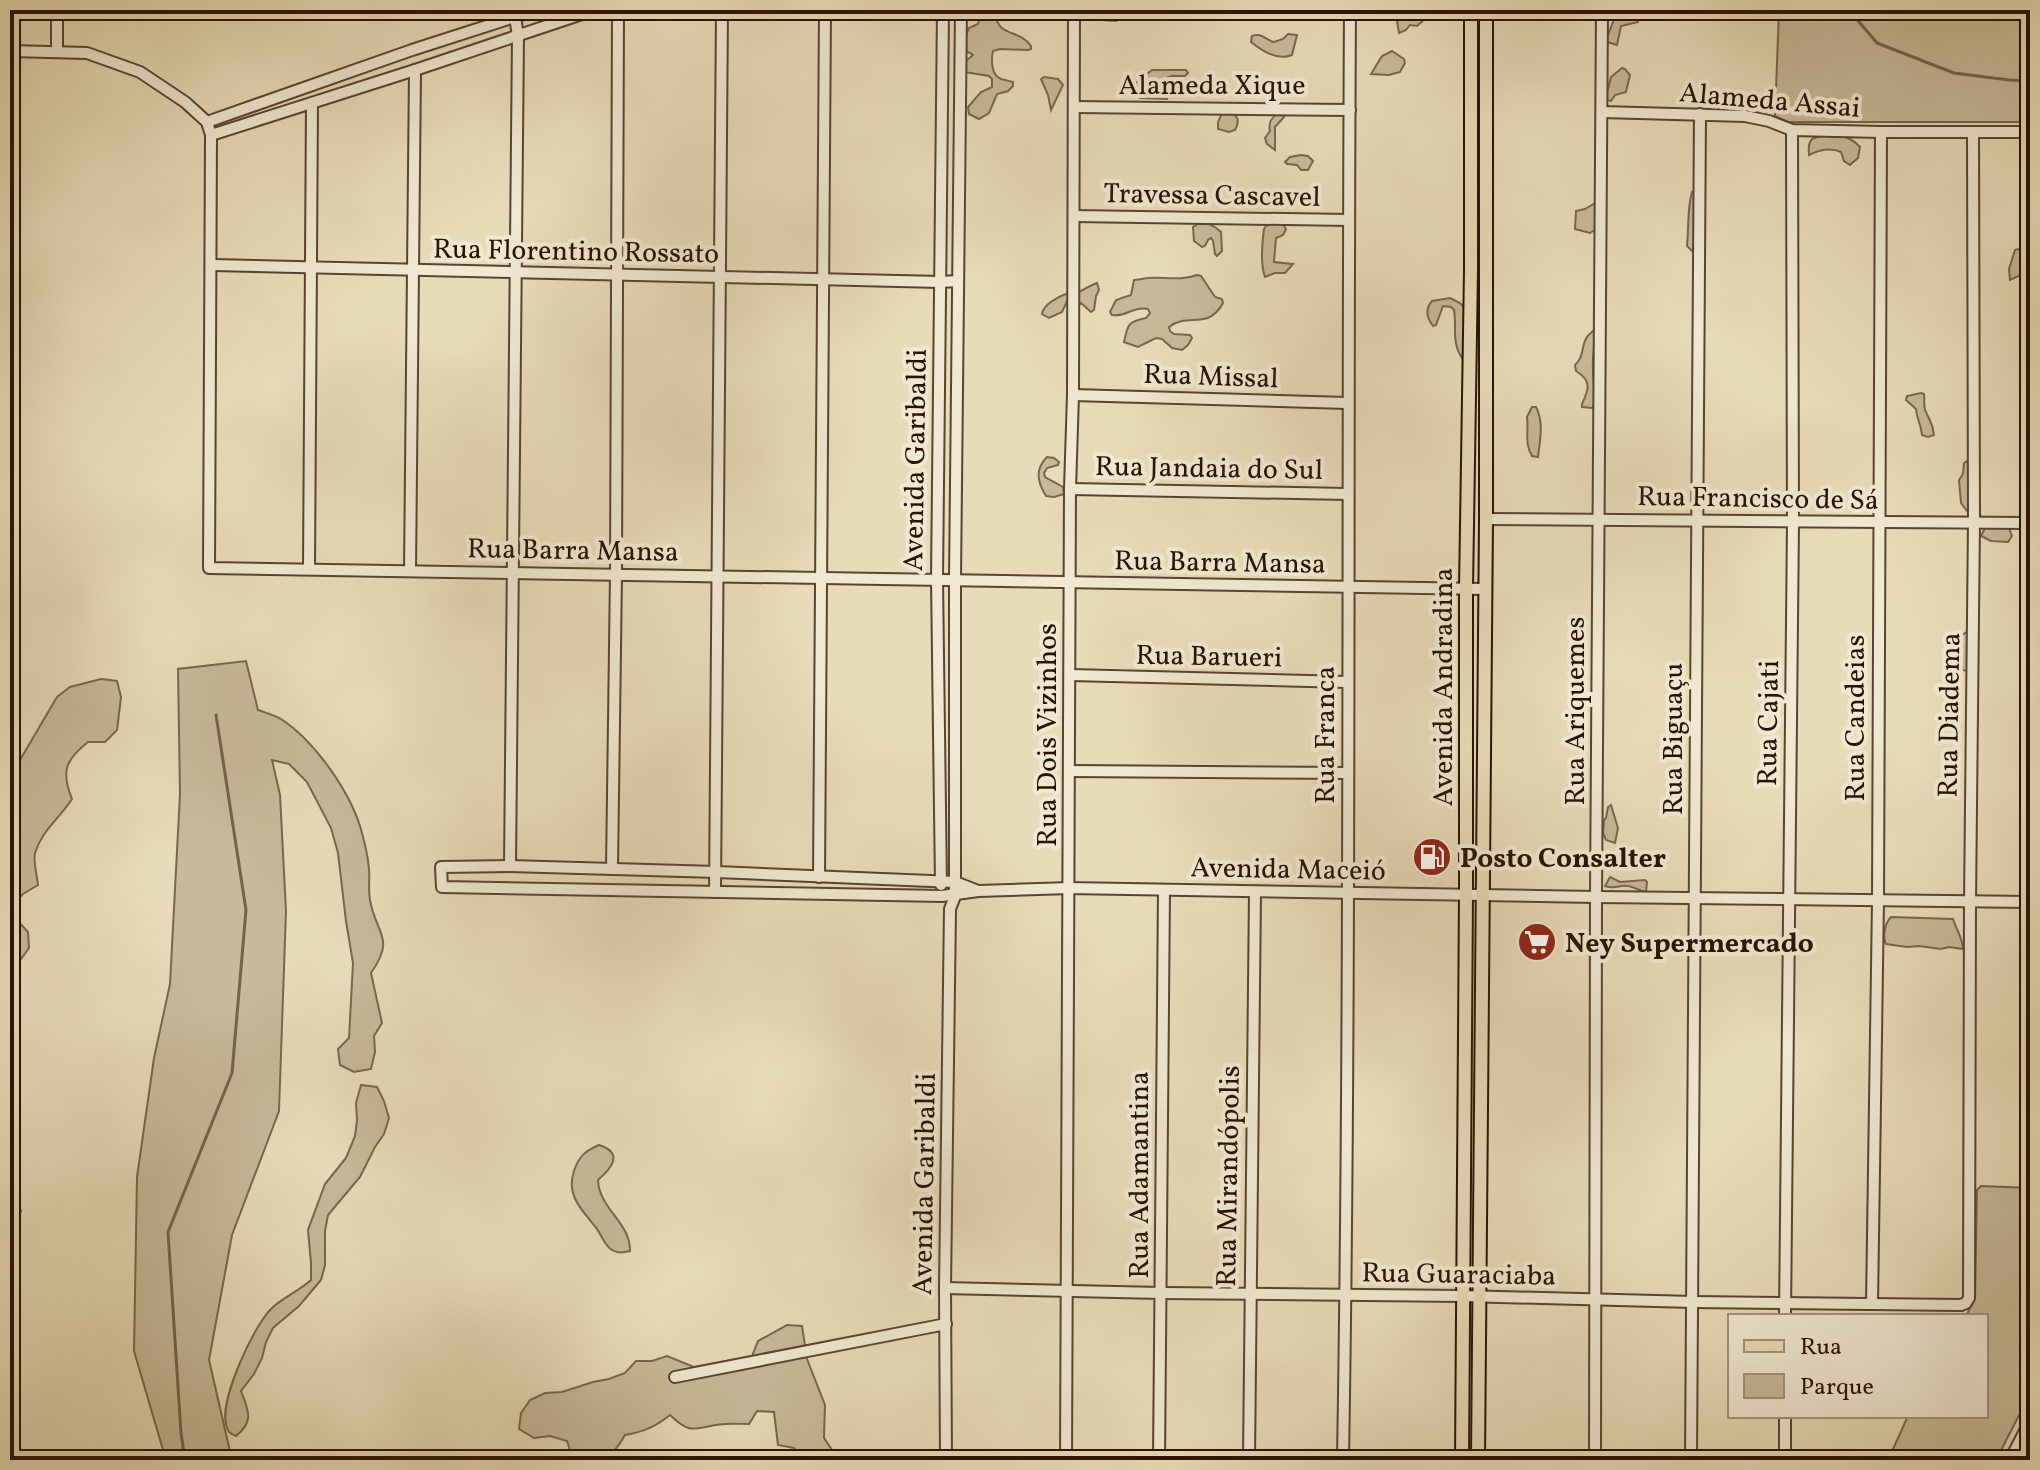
<svg xmlns="http://www.w3.org/2000/svg" width="2040" height="1470" font-family="Vollkorn,serif">
<style>
.green{fill:#c8b998;stroke:#78664e;stroke-width:2}
.lines{fill:none;stroke-linecap:round;stroke-linejoin:round}
.stream{stroke:#75624a;stroke-width:3}
.minor-casing{stroke:#594430;stroke-width:14}
.major-casing{stroke:#291203;stroke-width:16}
.minor{stroke:#f0e8d0;stroke-width:10}
.major{stroke:#e8dbb7;stroke-width:12}
.labels{text-anchor:middle;stroke-width:8;stroke-linejoin:round;paint-order:stroke}
.street-label{font-size:28px;fill:#291203;stroke:#f0e8d0}
.poi-label{font-size:28px;font-weight:bold;fill:#291203;stroke:#f0e8d0;text-anchor:start}
</style>
<rect width="100%" height="100%" fill="#e8dbb7"/>
<filter id="stains"><feTurbulence type="fractalNoise" baseFrequency=".0025" numOctaves="4"/><feColorMatrix values="0 0 0 0 .2 0 0 0 0 .09 0 0 0 0 .02 0 0 0 .5 -.17"/></filter>
<radialGradient id="worn" r=".72"><stop offset=".6" stop-color="#630" stop-opacity="0"/><stop offset="1" stop-color="#630" stop-opacity=".3"/></radialGradient>
<!-- green -->
<g class="green">
<path d="M974,10L996,11C995,38 1019,28 1031,46V49L1028,50L1000,49L993,51C991,60 991,75 1001,79C1005,80 1009,81 1013,82V86L1008,91L997,94L989,113L979,119L969,114L968,107L981,92L992,87V79L989,76L964,72L965,62L973,55C971,53 967,52 965,50C961,45 967,32 969,28L978,24L979,20Z"/>
<path d="M1115,10H1126L1122,18L1116,21L1086,19V15L1109,14L1113,15Z"/>
<path d="M1619,10H1639L1638,22L1621,26L1617,45L1607,42V38L1616,14Z"/>
<path d="M1779,10H2030V122H1788L1775,116Z"/>
<path d="M1420,11L1424,12L1426,15L1425,19L1417,26L1410,25L1406,30L1399,33L1397,21C1405,15 1413,18 1420,11Z"/>
<path d="M1288,34L1297,35L1292,55C1278,61 1262,51 1251,42L1252,36C1262,32 1265,40 1274,42L1283,39Z"/>
<path d="M1392,51L1404,59L1405,63L1400,72L1389,75L1371,74L1382,56Z"/>
<path d="M1622,68L1625,69L1630,75L1626,92L1615,95L1611,101L1607,100L1606,97L1611,77Z"/>
<path d="M1152,70H1186L1188,73L1185,76H1172L1159,81L1158,94L1161,96H1168L1167,99L1140,98L1136,86L1137,82Z"/>
<path d="M1044,77L1058,79L1063,85L1051,110L1048,95L1041,79Z"/>
<path d="M1223,111C1235,113 1242,117 1235,130L1229,132L1218,129V122Z"/>
<path d="M1278,113H1282L1284,117L1275,127V150L1267,144L1265,138L1270,131C1268,123 1271,118 1278,113Z"/>
<path d="M1829,135C1841,135 1851,137 1860,147L1858,158L1850,165L1844,161L1841,152C1830,147 1819,150 1809,155C1807,137 1813,137 1829,135Z"/>
<path d="M1301,155L1308,156L1313,161L1308,170H1301L1297,165L1287,164L1285,162L1290,157Z"/>
<path d="M1692,192L1695,194L1694,253L1687,246C1689,227 1687,209 1692,192Z"/>
<path d="M1597,202L1596,229L1590,233L1575,229L1576,211L1585,209Z"/>
<path d="M1203,221L1215,227L1221,232L1222,251L1217,256L1215,254L1213,241L1211,238L1208,240L1205,246L1202,247L1194,241L1193,227Z"/>
<path d="M1273,223H1282L1286,229L1283,235L1276,238L1274,262L1293,264L1285,273H1275L1265,277C1260,264 1262,244 1264,229L1266,226Z"/>
<path d="M2018,249L2021,251L2030,250V262L2025,273L2010,280L2009,269L2015,250Z"/>
<path d="M1197,275L1201,276L1215,297L1222,299L1223,303C1208,331 1188,312 1169,327L1170,331L1174,334L1190,335L1192,338L1188,345L1182,350L1172,348L1162,339L1156,338L1138,347L1124,342C1128,325 1127,322 1146,318L1150,313L1148,309C1132,306 1125,318 1112,315L1110,312L1116,300L1131,295L1134,280C1139,280 1144,278 1148,278C1164,277 1181,281 1197,275Z"/>
<path d="M1097,283L1099,290L1096,296L1094,310L1091,312L1081,303L1079,305L1076,304L1075,295C1082,290 1089,286 1097,283Z"/>
<path d="M1066,294L1069,297L1062,312L1049,318L1042,314C1043,305 1057,297 1066,294Z"/>
<path d="M1450,298L1460,303L1466,310V352L1462,358C1451,341 1457,327 1454,310L1451,307L1443,306L1436,325L1433,326C1426,317 1425,309 1432,301Z"/>
<path d="M1593,331L1596,334C1596,343 1593,351 1593,360C1592,375 1595,390 1595,406L1592,408L1582,407V404C1589,389 1592,381 1576,371L1575,365C1587,354 1578,342 1593,331Z"/>
<path d="M1921,393L1924,394C1925,400 1923,407 1926,412C1930,422 1933,423 1934,435L1928,437L1922,435C1921,425 1917,419 1916,409L1906,400L1907,396Z"/>
<path d="M1532,407H1536C1544,422 1540,440 1538,457L1532,456C1524,443 1529,431 1527,417Z"/>
<path d="M1047,457L1054,458L1059,462L1058,465L1047,468L1044,473L1045,477L1063,487L1064,494L1054,497L1046,496C1038,483 1034,470 1047,457Z"/>
<path d="M1967,461L1970,468V509L1967,511L1961,503L1959,480L1963,474L1964,463Z"/>
<path d="M1986,526H2008L2012,536L2008,542L1991,541L1981,536Z"/>
<path d="M1968,631V671L1962,670L1960,656L1962,635Z"/>
<path d="M246,661L258,710C266,713 275,715 281,719C315,741 352,794 362,833C365,844 368,857 369,869C370,879 368,890 370,900C376,935 396,937 371,973L382,1023L374,1036L375,1052L371,1069L354,1072L340,1065L338,1049L349,1038L353,963L346,921L338,853L331,828L307,782L289,764L272,760L280,795L286,911L279,1111L232,1235L209,1360L232,1460H166L134,1351L137,1177L154,1058L170,984L180,794L178,669Z"/>
<path d="M101,679L117,681L121,697L117,730L105,742H88C65,760 61,772 72,799C60,818 42,830 35,853C33,862 37,875 38,885L23,894L10,906L17,920L28,932L29,948L19,962L18,978L10,1005V777L57,697L70,687Z"/>
<path d="M1611,805L1618,828L1615,843L1606,840L1603,833L1604,820L1606,818L1608,807Z"/>
<path d="M1610,877L1620,882L1645,880L1647,882L1646,892C1640,891 1634,887 1628,886C1619,884 1617,890 1605,886Z"/>
<path d="M1891,917L1953,919C1956,929 1963,939 1963,949L1949,947L1941,949L1919,946L1907,947L1886,944C1882,937 1885,923 1891,917Z"/>
<path d="M361,1085L377,1087L384,1101L389,1118L384,1134L375,1147L360,1177L328,1215L325,1231V1265L321,1280L299,1306L273,1328L266,1342L262,1358L254,1374L241,1391C248,1410 255,1421 236,1436C230,1433 229,1433 227,1428C217,1404 253,1327 271,1309C282,1298 299,1291 311,1280V1263L308,1230L325,1184L346,1158L355,1136L357,1120L356,1103Z"/>
<path d="M599,1145C624,1153 612,1168 598,1180C599,1209 631,1223 630,1251C624,1252 618,1254 612,1250C604,1245 601,1233 594,1225C580,1208 566,1194 574,1171C579,1156 585,1151 599,1145Z"/>
<path d="M1981,1186L2030,1188V1394L1996,1460H1888L1908,1416H1986V1316H1966L1975,1298L1977,1190Z"/>
<path d="M10,1191L21,1211L10,1245Z"/>
<path d="M787,1325L802,1326L807,1359L825,1405L824,1438L839,1460H803L794,1448L778,1445L774,1412L757,1411L749,1424C738,1424 727,1423 716,1425C692,1429 690,1434 670,1415C655,1427 643,1432 625,1435C609,1463 603,1460 573,1460L567,1441L550,1436L534,1438L519,1429L521,1413L530,1400L545,1393L562,1392L593,1382L609,1379L625,1373L636,1361H652L667,1356L694,1367L752,1356L758,1341Z"/>
</g>
<g class="lines">
<!-- stream -->
<g class="stream">
<path d="M1849,10L1877,43L1954,73L2009,80L2030,81"/>
<path d="M185,1460L181,1433L168,1232L232,1073L246,910L216,715"/>
</g>
<!-- minor casing -->
<g class="minor-casing">
<g id="minor">
<path d="M10,51L87,53L140,72L185,102L207,122L211,135L209,568L1484,589"/>
<path d="M57,52V10"/>
<path d="M1074,107L1350,110"/>
<path d="M1602,112L1745,116L1769,121L1792,130L1881,132H2030"/>
<path d="M207,122L412,50L536,10"/>
<path d="M211,135L415,70L594,10"/>
<path d="M1074,216L1349,220"/>
<path d="M212,265L940,282L958,281"/>
<path d="M1073,395L1348,403"/>
<path d="M1070,489L1348,494"/>
<path d="M1486,519L2030,523"/>
<path d="M309,569L312,104"/>
<path d="M410,571L415,70"/>
<path d="M1070,675L1347,682"/>
<path d="M1070,771L1348,773"/>
<path d="M510,866L518,36L515,17"/>
<path d="M612,869L616,574L618,10"/>
<path d="M819,877L825,10"/>
<path d="M941,885L937,579L943,10"/>
<path d="M978,891L955,882L717,872L510,866L441,867L442,887L942,896L978,891L1069,888L1596,897L2030,902"/>
<path d="M715,892L722,10"/>
<path d="M945,1288L1161,1293L1463,1296L1693,1302L1961,1305L1966,1303L1969,1298L1970,902L1974,522L1973,132"/>
<path d="M1872,1304L1878,901L1881,132"/>
<path d="M1785,1316L1793,522L1792,130"/>
<path d="M675,1377L946,1324"/>
<path d="M946,1460L945,1288L950,909L955,896V579L961,10"/>
<path d="M1066,1460L1070,489L1073,395L1074,10"/>
<path d="M1159,1460L1164,891"/>
<path d="M1249,1460L1255,892"/>
<path d="M1343,1460C1351,977 1347,493 1350,10"/>
<path d="M1595,1460L1596,897L1602,10"/>
<path d="M1691,1460L1700,114"/>
<path d="M1785,1460V1416"/>
<path d="M2010,1460L2030,1421"/>
</g>
</g>
<!-- major casing -->
<g class="major-casing">
<g id="major">
<path d="M1462,1460L1466,894V589L1471,270V10"/>
<path d="M1478,1460L1486,519V10"/>
</g>
</g>
<!-- minor -->
<use href="#minor" class="minor"/>
<!-- major -->
<use href="#major" class="major"/>
</g>
<!-- icons -->
<defs>
<g id="fuel-disc" transform="scale(2)"><circle r="9.5" fill="#8f2418" stroke="#f0e8d0"/><path d="M-5.5-6h7V0h2V4h1.3V-2.5L3-4.5l.8-.8L6-3V5H2.5V1h-1V6h-7ZM-4.2-4.7v3.2H.2V-4.7Z" fill="#fff"/></g>
<g id="supermarket-disc" transform="scale(2)"><circle r="9.5" fill="#8f2418" stroke="#f0e8d0"/><path d="M-6-5.5h2.5l.6 2H6L4.5 2H-2.5L-4.4-4H-6ZM-1.5 3.2a1.3 1.3 0 1 0 .1 0ZM3 3.2a1.3 1.3 0 1 0 .1 0Z" fill="#fff"/></g>
</defs>
<g fill-rule="evenodd">
<use href="#fuel-disc" x="1432" y="857"/>
<use href="#supermarket-disc" x="1537" y="942"/>
</g>
<g class="labels">
<!-- street labels -->
<g class="street-label">
<text x="1212" y="94">Alameda Xique</text>
<text transform="translate(1770 99) rotate(5)" y="10">Alameda Assai</text>
<text transform="translate(1212 194) rotate(1)" y="10">Travessa Cascavel</text>
<text transform="translate(576 250) rotate(1)" y="10">Rua Florentino Rossato</text>
<text transform="translate(1211 375) rotate(2)" y="10">Rua Missal</text>
<text transform="translate(914 460) rotate(-89)" y="10">Avenida Garibaldi</text>
<text transform="translate(1209 467) rotate(1)" y="10">Rua Jandaia do Sul</text>
<text transform="translate(1758 497) rotate(1)" y="10">Rua Francisco de Sá</text>
<text transform="translate(573 549) rotate(1)" y="10">Rua Barra Mansa</text>
<text transform="translate(1220 561) rotate(1)" y="10">Rua Barra Mansa</text>
<text transform="translate(1209 655) rotate(1)" y="10">Rua Barueri</text>
<text transform="translate(1442 687) rotate(-90)" y="10">Avenida Andradina</text>
<text transform="translate(1574 711) rotate(-90)" y="10">Rua Ariquemes</text>
<text transform="translate(1948 715) rotate(-89)" y="10">Rua Diadema</text>
<text transform="translate(1854 718) rotate(-90)" y="10">Rua Candeias</text>
<text transform="translate(1767 723) rotate(-89)" y="10">Rua Cajati</text>
<text transform="translate(1046 735) rotate(-90)" y="10">Rua Dois Vizinhos</text>
<text transform="translate(1324 735) rotate(-90)" y="10">Rua Franca</text>
<text transform="translate(1672 739) rotate(-90)" y="10">Rua Biguaçu</text>
<text transform="translate(1288 868) rotate(1)" y="10">Avenida Maceió</text>
<text transform="translate(1138 1175) rotate(-90)" y="10">Rua Adamantina</text>
<text transform="translate(1227 1176) rotate(-89)" y="10">Rua Mirandópolis</text>
<text transform="translate(923 1184) rotate(-89)" y="10">Avenida Garibaldi</text>
<text transform="translate(1459 1273) rotate(1)" y="10">Rua Guaraciaba</text>
</g>
<!-- poi labels -->
<g class="poi-label">
<text x="1460" y="867">Posto Consalter</text>
<text x="1565" y="952">Ney Supermercado</text>
</g>
</g>
<!-- margin -->
<rect width="2040" height="1470" fill="none" stroke="#e8dbb7" stroke-width="40"/>
<rect x="12" y="12" width="2016" height="1446" fill="none" stroke="#291203" stroke-width="4"/>
<rect x="20" y="20" width="2000" height="1430" fill="none" stroke="#291203" stroke-width="2"/>
<!-- legend -->
<rect x="1728" y="1314" width="260" height="104" fill="#f0e8d0" stroke="#a0927e" stroke-width="2"/>
<rect x="1744" y="1340" width="40" height="12" fill="#e8dbb7" stroke="#a0927e" stroke-width="2"/>
<text x="1800" y="1354" font-size="24" fill="#291203">Rua</text>
<rect x="1744" y="1374" width="40" height="24" fill="#c8b998" stroke="#a0927e" stroke-width="2"/>
<text x="1800" y="1394" font-size="24" fill="#291203">Parque</text>
<rect width="100%" height="100%" filter="url(#stains)"/>
<rect width="100%" height="100%" fill="url(#worn)"/>
</svg>
